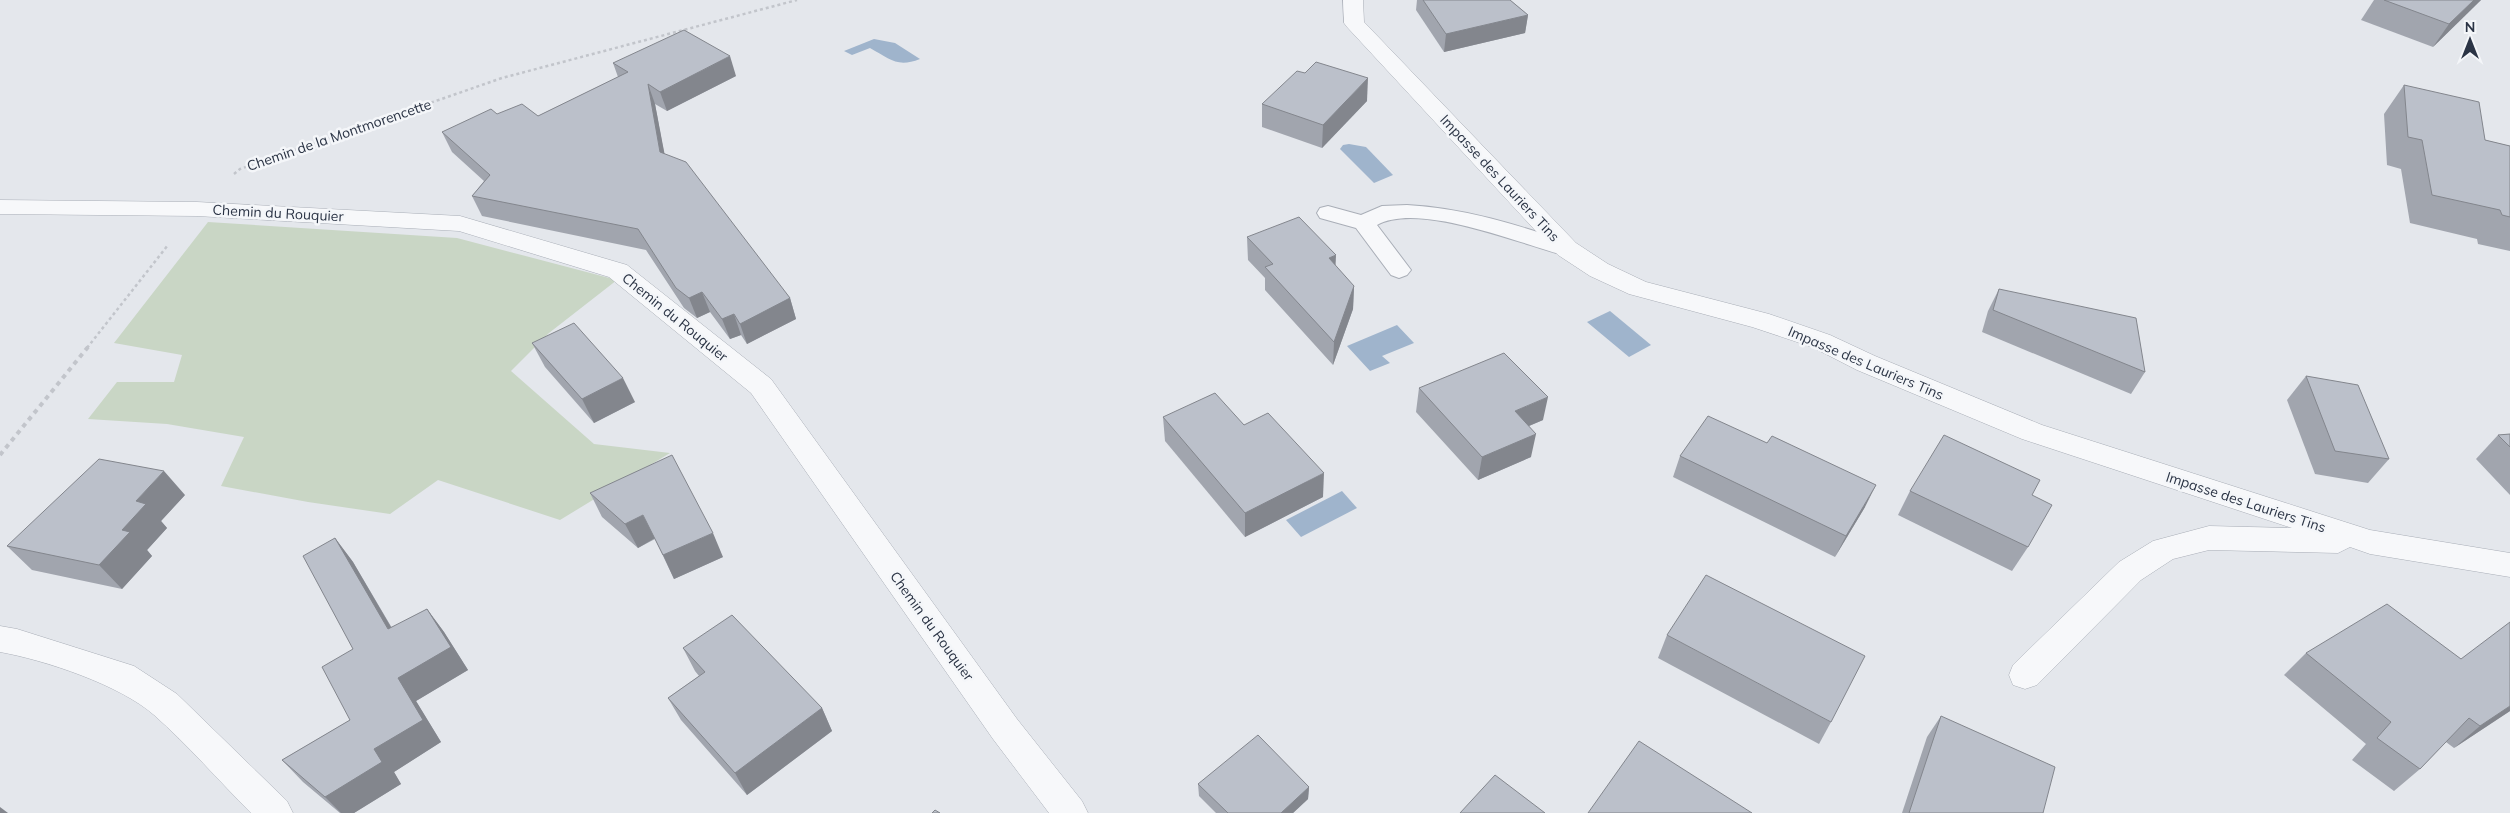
<svg xmlns="http://www.w3.org/2000/svg" width="2510" height="813" font-family="Mulish,sans-serif">
<style>
.green{fill:#c9d6c5}
.water{fill:#9fb4cc}
.lines{fill:none;stroke-linecap:round;stroke-linejoin:round}
.service-casing{stroke:#a9aeb7;stroke-width:2}
.minor-casing{stroke:#a9aeb7;stroke-width:1}
.path-far1{stroke:#c2c5cb;stroke-width:2.5;stroke-dasharray:3 3;stroke-linecap:butt}
.path{stroke:#c2c5cb;stroke-width:4;stroke-dasharray:4.5 4.5;stroke-linecap:butt}
.service{fill:#f7f8fa;fill-rule:evenodd}
.minor{fill:#f7f8fa;fill-rule:evenodd}
.wall{fill:#a1a5ae}
.shaded-wall{fill:#83868d}
.building{fill:#bbc0ca;stroke:#83868d}
.labels{text-anchor:middle;stroke-width:5;stroke-linejoin:round;paint-order:stroke}
.street-label{font-size:14px;fill:#2b3445;stroke:#f4f6f9}
</style>
<rect width="100%" height="100%" fill="#e4e7ec"/>
<!-- green -->
<path class="green" d="M208,222L457,238L617,280L549,333L511,371L594,444L670,453L560,520L438,480L390,514L308,502L221,486L244,437L167,424L88,419L117,382H174L182,355L114,343Z"/>
<!-- water -->
<g class="water">
<path d="M874,39L895,43L920,59C897,68 890,59 870,48L852,55L844,51Z"/>
<path d="M1349,144L1366,147L1393,175L1374,183L1340,149L1343,145Z"/>
<path d="M1610,311L1651,345L1629,357L1587,322Z"/>
<path d="M1397,325L1414,343L1382,356L1390,363L1370,371L1347,346Z"/>
<path d="M1342,491L1357,508L1301,537L1286,520Z"/>
</g>
<g class="lines">
<!-- service casing -->
<g class="service-casing">
<path id="service" d="M1407,205C1466,208 1520,226 1575,244L1579,249L1575,254L1567,256C1523,245 1419,201 1377,225L1411,270L1407,275L1399,278L1391,275L1356,228L1320,218L1317,213L1320,208L1328,206L1361,215L1382,206Z"/>
</g>
<!-- minor casing -->
<g class="minor-casing">
<g id="minor">
<path d="M1343,0H1363L1364,22L1576,243L1608,264L1646,282L1769,314L1830,335L1875,356L2042,425L2370,530L2510,553V577L2370,554L2350,547L2338,553L2209,550L2173,559L2141,580L2037,685L2025,689L2013,685L2009,675L2013,665L2119,562L2153,541L2209,526L2292,528L2022,439L1857,370L1812,347L1752,327L1629,294L1590,276L1558,255L1347,27L1344,23Z"/>
<path d="M0,200L197,202L460,216L627,265L771,379L1017,719L1082,801L1088,813H1049L993,739L751,393L609,277L459,231L197,216L0,214Z"/>
<path d="M0,626L17,629L134,666L177,694L287,801L293,813H251C219,781 188,745 154,715C120,685 45,660 0,652Z"/>
</g>
</g>
<!-- path-far1 -->
<g class="path-far1">
<path d="M234,174L240,169L502,78L797,0"/>
<path d="M87,348L168,245"/>
</g>
<!-- path -->
<path class="path" d="M0,455L88,347"/>
<!-- service -->
<use href="#service" class="service"/>
<!-- minor -->
<use href="#minor" class="minor"/>
</g>
<!-- wall -->
<g class="wall">
<path d="M1417,0H1510L1528,15L1525,33L1444,52L1416,10Z"/>
<path d="M2374,0H2481L2433,47L2361,20Z"/>
<path d="M613,63L736,76L667,111L655,104L664,153L790,298L796,319L747,344L741,335L730,339L710,312L697,318L684,308L646,250L482,216L472,196L484,181L452,152L442,132L497,114L538,116L618,77Z"/>
<path d="M2404,85L2485,140L2510,146V251L2478,244L2477,239L2410,223L2401,169L2387,165L2384,114Z"/>
<path d="M1367,101L1322,148L1262,127V104Z"/>
<path d="M1247,237L1354,286L1353,309L1333,365L1265,290V278L1248,260Z"/>
<path d="M1999,289L2145,372L2131,394L1982,332L1988,311Z"/>
<path d="M532,343L635,402L594,423L545,367Z"/>
<path d="M2306,376L2389,459L2368,483L2315,474L2287,400Z"/>
<path d="M1419,388L1543,420L1529,426L1531,457L1478,480L1416,412Z"/>
<path d="M1163,417L1244,425L1323,497L1245,537L1165,441Z"/>
<path d="M2510,434V495L2476,459L2498,435Z"/>
<path d="M1680,456L1865,507L1835,557L1673,477Z"/>
<path d="M1910,491L2032,495L2028,547L2012,571L1898,515Z"/>
<path d="M590,493L723,557L674,579L655,539L638,548L602,517Z"/>
<path d="M185,495L161,521L167,528L147,550L152,556L122,589L32,570L7,546Z"/>
<path d="M335,538L353,562L392,628L427,609L444,632L468,670L416,701L441,742L394,772L401,784L354,813H340L303,782L282,760L350,720L353,649Z"/>
<path d="M1667,635L1831,722L1819,744L1658,658Z"/>
<path d="M683,648L822,708L832,731L747,795L681,720L668,698L699,676L695,671Z"/>
<path d="M2306,653L2461,659L2510,711L2454,748L2446,742L2420,769L2394,791L2352,760L2366,744L2284,675Z"/>
<path d="M1941,716L2043,813H1902L1927,737Z"/>
<path d="M1198,784L1309,787L1308,799L1293,813H1216L1199,796Z"/>
</g>
<!-- shaded-wall -->
<g class="shaded-wall">
<path d="M2474,0H2481L2433,47L2449,24Z"/>
<path d="M1528,15L1525,33L1444,52L1446,34Z"/>
<path d="M730,56L736,76L667,111L660,92Z"/>
<path d="M1368,78L1367,101L1322,148L1323,125Z"/>
<path d="M648,84L655,104L668,172L660,152Z"/>
<path d="M1336,255L1335,278L1329,258Z"/>
<path d="M1354,286L1353,309L1333,365L1334,342Z"/>
<path d="M702,292L710,312L697,318L689,298Z"/>
<path d="M790,298L796,319L747,344L740,324Z"/>
<path d="M734,314L741,335L730,339L722,319Z"/>
<path d="M623,378L635,402L594,423L582,399Z"/>
<path d="M1548,397L1543,420L1510,434L1515,411Z"/>
<path d="M1536,434L1531,457L1478,480L1482,457Z"/>
<path d="M164,471L185,495L161,521L167,528L147,550L152,556L122,589L99,565L122,530L136,501Z"/>
<path d="M1324,473L1323,497L1245,537V513Z"/>
<path d="M1876,485L1865,507L1835,557L1846,536Z"/>
<path d="M643,515L655,538L638,548L625,524Z"/>
<path d="M713,533L723,557L674,579L663,555Z"/>
<path d="M335,538L353,562L406,653L388,629Z"/>
<path d="M427,609L444,632L468,670L416,701L441,742L394,772L401,784L354,813H341L325,797L374,749L398,678Z"/>
<path d="M2510,706V711L2454,748L2480,726Z"/>
<path d="M822,708L832,731L747,795L735,773Z"/>
<path d="M1309,787L1308,799L1293,813H1281Z"/>
<path d="M0,807L8,813H0Z"/>
</g>
<!-- building -->
<g class="building">
<path d="M1423,0H1510L1528,15L1446,34Z"/>
<path d="M2384,0H2474L2449,24Z"/>
<path d="M684,30L730,56L660,92L648,84L660,152L686,162L790,298L740,324L734,314L722,319L702,292L689,298L676,288L638,229L472,196L490,175L442,132L491,109L497,114L522,104L538,116L628,72L613,63Z"/>
<path d="M1316,62L1368,78L1323,125L1262,104L1297,71L1305,73Z"/>
<path d="M2404,85L2479,102L2485,140L2510,146V217L2502,215L2500,210L2432,195L2422,140L2408,137Z"/>
<path d="M1299,217L1336,255L1329,258L1354,286L1334,342L1265,267L1273,264L1247,237Z"/>
<path d="M1999,289L2136,318L2145,372L1993,310Z"/>
<path d="M574,323L623,378L582,399L532,343Z"/>
<path d="M1504,353L1548,397L1515,411L1536,434L1482,457L1419,388Z"/>
<path d="M2306,376L2358,385L2389,459L2335,451Z"/>
<path d="M1215,393L1244,425L1268,413L1324,473L1245,513L1163,417Z"/>
<path d="M1708,416L1767,443L1772,436L1876,485L1846,536L1680,456Z"/>
<path d="M2510,434V447L2498,435Z"/>
<path d="M1944,435L2040,480L2032,495L2052,505L2028,547L1910,491Z"/>
<path d="M672,455L713,533L663,555L643,515L625,524L590,493Z"/>
<path d="M99,459L164,471L136,501L146,504L122,530L130,532L99,565L7,546Z"/>
<path d="M335,538L388,629L427,609L451,647L398,678L423,720L374,749L382,762L325,797L282,760L350,720L322,667L353,649L303,556Z"/>
<path d="M1706,575L1865,656L1831,722L1667,635Z"/>
<path d="M2387,604L2461,659L2510,622V706L2480,726L2469,718L2420,769L2377,738L2391,722L2306,653Z"/>
<path d="M732,615L822,708L735,773L668,698L705,672L683,648Z"/>
<path d="M1941,716L2055,767L2043,813H1909Z"/>
<path d="M1258,735L1309,787L1281,813H1228L1198,784Z"/>
<path d="M1639,741L1752,813H1588Z"/>
<path d="M1495,775L1545,813H1460Z"/>
<path d="M935,810L940,813H932Z"/>
</g>
<g class="labels">
<!-- street labels -->
<g class="street-label">
<text transform="translate(339 135) rotate(-19)" y="5">Chemin de la Montmorencette</text>
<text transform="translate(1500 178) rotate(47)" y="5">Impasse des Lauriers Tins</text>
<text transform="translate(278 213) rotate(3)" y="5">Chemin du Rouquier</text>
<text transform="translate(675 317) rotate(39)" y="5">Chemin du Rouquier</text>
<text transform="translate(1866 363) rotate(23)" y="5">Impasse des Lauriers Tins</text>
<text transform="translate(2246 502) rotate(18)" y="5">Impasse des Lauriers Tins</text>
<text transform="translate(932 626) rotate(54)" y="5">Chemin du Rouquier</text>
</g>
</g>
<!-- north arrow -->
<g transform="translate(2470 40)" stroke="#f4f6f9" stroke-width="4" paint-order="stroke">
<path d="M0-4L9 19L0 12L-9 19Z" fill="#2b3445"/>
<text y="-8" font-size="14" font-weight="bold" text-anchor="middle" fill="#2b3445">N</text>
</g>
</svg>
